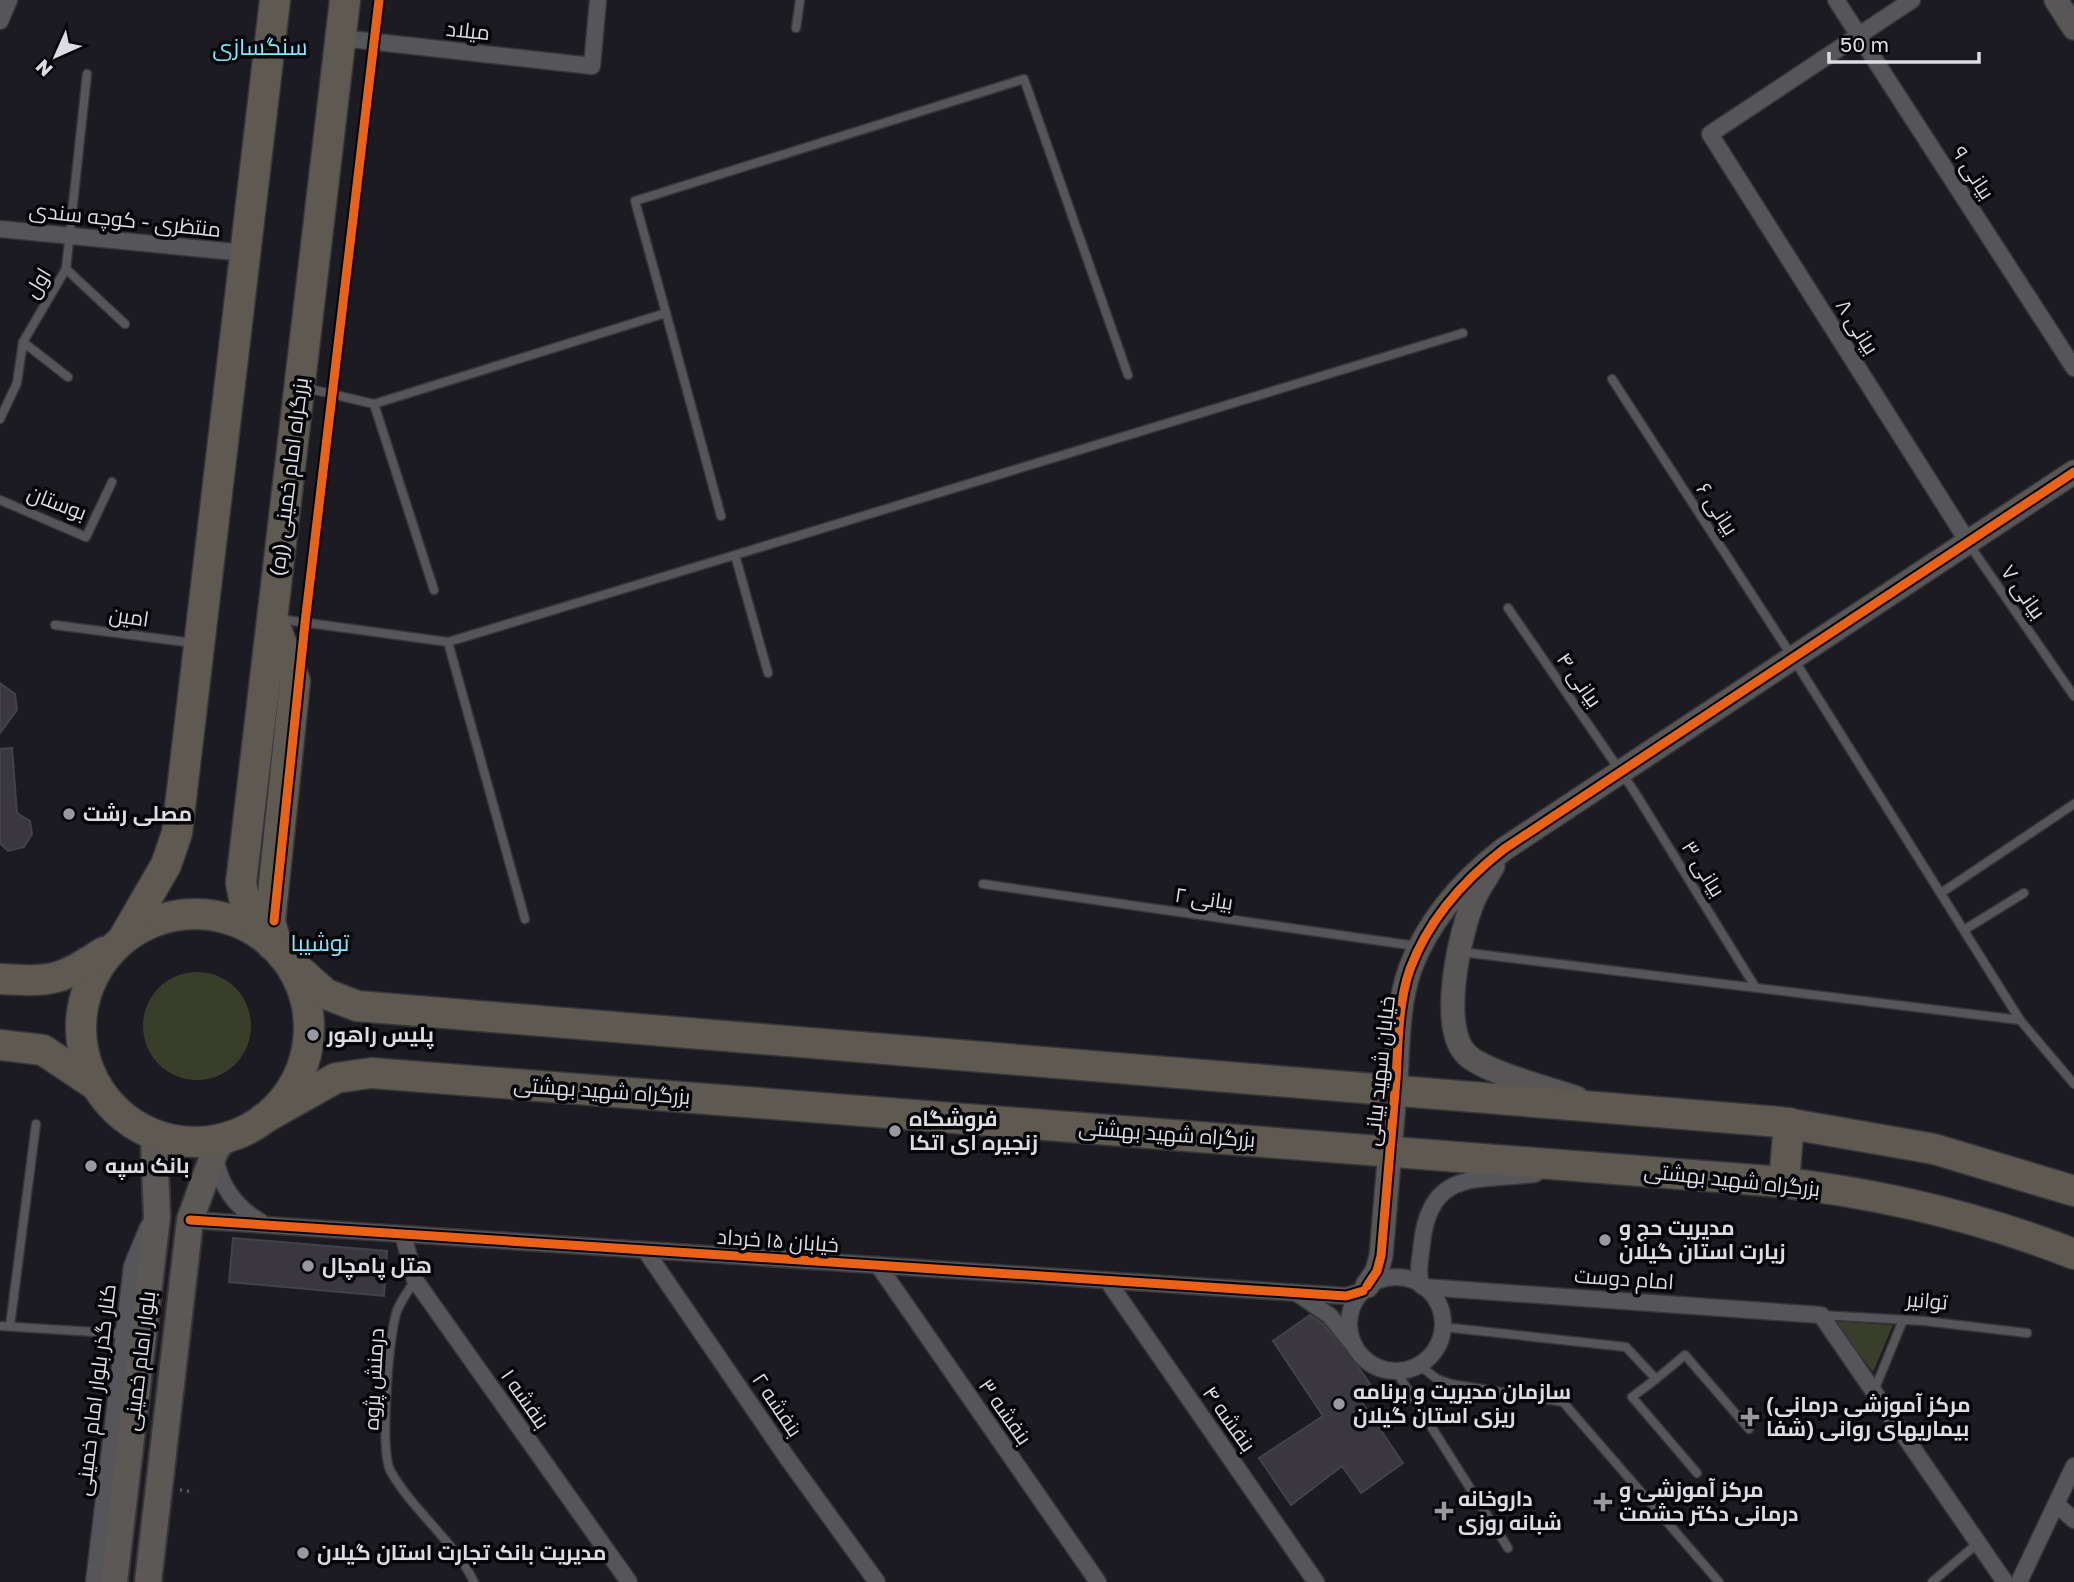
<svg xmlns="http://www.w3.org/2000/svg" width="2074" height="1582" font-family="'Golos Text',Cairo,sans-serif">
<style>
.green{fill:#393e2a}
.building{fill:#3b373f;stroke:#434246;stroke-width:2}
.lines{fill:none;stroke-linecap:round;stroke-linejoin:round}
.lane-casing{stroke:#363539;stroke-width:11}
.street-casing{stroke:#363539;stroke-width:19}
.secondary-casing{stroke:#363539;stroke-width:26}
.primary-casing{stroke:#363539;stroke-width:30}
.highway-casing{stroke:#363539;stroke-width:33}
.path{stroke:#59595d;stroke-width:3.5;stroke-dasharray:2 5;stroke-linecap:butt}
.lane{stroke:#56565a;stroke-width:8}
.street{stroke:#56565a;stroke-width:16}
.secondary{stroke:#585657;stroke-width:23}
.primary{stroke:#5b5855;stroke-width:26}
.highway{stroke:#5e5951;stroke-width:30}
.cycleway-casing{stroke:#060509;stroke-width:13}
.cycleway{stroke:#ea6118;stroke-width:9}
.poi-dot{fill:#99989f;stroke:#060509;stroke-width:2.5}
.labels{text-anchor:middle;stroke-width:7;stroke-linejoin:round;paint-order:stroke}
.street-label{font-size:21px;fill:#dcdce3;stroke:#060509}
.poi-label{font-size:21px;font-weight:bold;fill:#dcdce3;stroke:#060509;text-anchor:start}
.neighbourhood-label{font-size:23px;fill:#82e8fd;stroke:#060509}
</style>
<rect width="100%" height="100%" fill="#1c1b21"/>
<!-- green -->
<g class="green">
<circle cx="197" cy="1026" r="54"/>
<path d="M1834,1321L1893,1325L1873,1372Z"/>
</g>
<!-- building -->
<g class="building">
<path d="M0,683L15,694L17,710L0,733Z"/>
<path d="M12,748L17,813L30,821L32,834L24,847L8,851L0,843V749Z"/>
<path d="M233,1238L387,1251L384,1296L229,1282Z"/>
<path d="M1310,1315L1323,1324L1348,1352L1370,1384L1355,1392L1403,1463L1361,1493L1342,1466L1291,1505L1259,1458L1323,1416L1273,1341Z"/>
</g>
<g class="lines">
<!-- lane casing -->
<g class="lane-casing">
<g id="lane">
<path d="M796,28L800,0"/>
<path d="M66,269L125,324"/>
<path d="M666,313L635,201L1024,79L1128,375"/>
<path d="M23,342L68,377"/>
<path d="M1612,379L1793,658L2020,1020L2074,1084"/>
<path d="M306,388L374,404L434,590"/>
<path d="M374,404L666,313L721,516"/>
<path d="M0,419L17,383L23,342L66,269L87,74"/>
<path d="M0,500L86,537L112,482"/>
<path d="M1968,543L2074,696"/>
<path d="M735,555L1463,333"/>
<path d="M1508,608L1634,791L1754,985"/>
<path d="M279,619L448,642L525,919"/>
<path d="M55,625L193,643"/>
<path d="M448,642L735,555L768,673"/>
<path d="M983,884L1416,946"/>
<path d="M1941,893L2074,804"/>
<path d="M1964,930L2024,893"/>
<path d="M1461,952L2020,1020"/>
<path d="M415,1280C408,1292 397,1305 395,1318C389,1345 379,1451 391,1472C414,1512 455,1542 474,1582"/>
<path d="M1821,1315L1924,1321L2027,1333"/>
<path d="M0,1326L126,1334"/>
<path d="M10,1326L36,1124"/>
<path d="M1443,1327L1626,1347L1656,1379L1685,1355L1749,1429"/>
<path d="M1419,1365L1437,1379L1451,1384L1563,1402L1719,1582"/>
<path d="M1396,1371L1508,1548"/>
<path d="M1656,1379L1632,1397L1697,1473"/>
<path d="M1874,1391L1903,1320"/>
<path d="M1932,1582L1978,1543"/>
</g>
</g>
<!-- street casing -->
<g class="street-casing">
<g id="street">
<path d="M1836,0L2074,368"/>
<path d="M1912,0L1710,134L1968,542"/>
<path d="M0,21L9,0"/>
<path d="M341,38L592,66L598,0"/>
<path d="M0,229L245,253"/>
<path d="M215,1154C218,1184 236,1208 261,1222"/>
<path d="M190,1220L1346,1296L1363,1291"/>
<path d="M403,1234L415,1280L629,1582"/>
<path d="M645,1250L788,1459L877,1582"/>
<path d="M878,1265L1098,1582"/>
<circle cx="1396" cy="1324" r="47"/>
<path d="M1107,1280L1316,1582"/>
<path d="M1422,1286C1416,1273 1421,1256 1422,1243C1430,1169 1476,1181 1535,1174"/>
<path d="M1424,1287L1821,1315L2005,1582"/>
<path d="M1298,1294L1330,1316L1351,1342"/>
<path d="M2056,1504L2074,1520"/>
<path d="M94,1582L132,1266L148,1227"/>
<path d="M2019,1582L2074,1466"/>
</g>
</g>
<!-- secondary casing -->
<g class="secondary-casing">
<g id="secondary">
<path d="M2056,0L2074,28"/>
<path d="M1493,866C1487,877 1479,888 1474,899C1460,932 1438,1028 1467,1055C1485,1072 1551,1089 1577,1098"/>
<path d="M1367,1286L1377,1271L1381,1256C1386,1198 1391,1139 1396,1080C1398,1045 1398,1003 1410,969C1428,921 1464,880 1504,849L2074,472"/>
</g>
</g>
<!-- primary casing -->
<g class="primary-casing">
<g id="primary">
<path d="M114,1582L157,1217L154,1140L151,1132"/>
<path d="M148,1582L190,1220L215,1151L225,1137"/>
</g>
</g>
<!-- highway casing -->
<g class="highway-casing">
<g id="highway">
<path d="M273,620L295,681L270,922L278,949"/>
<circle cx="195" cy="1028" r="114"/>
<path d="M123,939L166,865L177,833L275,0"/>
<path d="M272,945L246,908L241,883L345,0"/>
<path d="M283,956L326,994L357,1006L1780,1122L1934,1149L2074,1191"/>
<path d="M0,979C52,982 60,981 104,952"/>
<path d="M0,1045L43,1050L97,1086"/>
<path d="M263,1119L336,1078L371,1073L1769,1181C1873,1192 1977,1216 2074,1254"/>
<path d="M1784,1183L1789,1123"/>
</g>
</g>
<!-- path -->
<path class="path" d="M180,1490L194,1492"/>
<!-- lane -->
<use href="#lane" class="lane"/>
<!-- street -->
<use href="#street" class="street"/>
<!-- secondary -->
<use href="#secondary" class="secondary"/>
<!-- primary -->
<use href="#primary" class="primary"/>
<!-- highway -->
<use href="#highway" class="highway"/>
<!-- cycleway casing -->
<g class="cycleway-casing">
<g id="cycleway">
<path d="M274,921L305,623L379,0"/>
<path d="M190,1220L1346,1296L1363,1291"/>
<path d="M1367,1286L1377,1271L1381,1256C1386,1198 1391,1139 1396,1080C1398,1045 1398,1003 1410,969C1428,921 1464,880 1504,849L2074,472"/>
</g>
</g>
<!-- cycleway -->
<use href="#cycleway" class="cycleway"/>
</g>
<!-- markers -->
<g class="poi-dot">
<circle cx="69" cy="814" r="7"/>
<circle cx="313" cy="1035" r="7"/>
<circle cx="895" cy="1131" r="7"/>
<circle cx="91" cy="1166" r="7"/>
<circle cx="1605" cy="1240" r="7"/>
<circle cx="308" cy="1266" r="7"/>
<circle cx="1339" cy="1404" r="7"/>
<path d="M1746.5 1406.5h7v7h7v7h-7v7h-7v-7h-7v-7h7z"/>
<path d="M1599.5 1491.5h7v7h7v7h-7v7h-7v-7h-7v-7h7z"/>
<path d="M1440.5 1500.5h7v7h7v7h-7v7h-7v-7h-7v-7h7z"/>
<circle cx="303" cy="1553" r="7"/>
</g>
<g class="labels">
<!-- street labels -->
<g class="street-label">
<text transform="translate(468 31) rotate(6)" y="7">میلاد</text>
<text transform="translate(1973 173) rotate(57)" y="7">بیانی ۹</text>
<text transform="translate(125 220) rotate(6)" y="7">منتظری - کوچه سندی</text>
<text transform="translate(38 283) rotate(-59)" y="7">اول</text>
<text transform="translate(1857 327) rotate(58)" y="7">بیانی ۸</text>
<text transform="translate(289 477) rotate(-83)" y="7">بزرگراه امام خمینی (ره)</text>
<text transform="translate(57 503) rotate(21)" y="7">بوستان</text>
<text transform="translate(1717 509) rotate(57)" y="7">بیانی ۶</text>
<text transform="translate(2023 592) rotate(55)" y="7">بیانی ۷</text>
<text transform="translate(129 617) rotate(8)" y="7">امین</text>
<text transform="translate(1579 680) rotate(55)" y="7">بیانی ۴</text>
<text transform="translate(1703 869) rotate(58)" y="7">بیانی ۳</text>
<text transform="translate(1204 899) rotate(8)" y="7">بیانی ۲</text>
<text transform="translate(1380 1071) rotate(-84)" y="7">خیابان شهید بیانی</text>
<text transform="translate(602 1091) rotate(4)" y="7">بزرگراه شهید بهشتی</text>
<text transform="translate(1167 1134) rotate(4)" y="7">بزرگراه شهید بهشتی</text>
<text transform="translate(1732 1180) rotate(6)" y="7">بزرگراه شهید بهشتی</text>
<text transform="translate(778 1241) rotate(4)" y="7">خیابان ۱۵ خرداد</text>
<text transform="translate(1624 1279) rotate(4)" y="7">امام دوست</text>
<text transform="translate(1927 1301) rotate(5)" y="7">توانیر</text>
<text transform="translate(140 1361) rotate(-83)" y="7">بلوار امام خمینی</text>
<text transform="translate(374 1379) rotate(-87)" y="7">درمنش پژوه</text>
<text transform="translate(96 1390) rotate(-83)" y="7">کنار گذر بلوار امام خمینی</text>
<text transform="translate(525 1399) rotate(55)" y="7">بنفشه ۱</text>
<text transform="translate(777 1405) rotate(56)" y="7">بنفشه ۲</text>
<text transform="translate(1005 1412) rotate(55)" y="7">بنفشه ۳</text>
<text transform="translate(1229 1419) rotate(55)" y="7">بنفشه ۴</text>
</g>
<!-- poi labels -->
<g class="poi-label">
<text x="83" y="821">مصلی رشت</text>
<text x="327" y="1042">پلیس راهور</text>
<text x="909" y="1126">فروشگاه<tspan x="909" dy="24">زنجیره ای اتکا</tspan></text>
<text x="105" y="1173">بانک سپه</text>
<text x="1619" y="1235">مدیریت حج و<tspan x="1619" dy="24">زیارت استان گیلان</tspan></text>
<text x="322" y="1273">هتل پامچال</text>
<text x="1353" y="1399">سازمان مدیریت و برنامه<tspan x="1353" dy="24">ریزی استان گیلان</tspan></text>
<text x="1766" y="1412">(مرکز آموزشی درمانی<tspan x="1766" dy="24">بیماریهای روانی (شفا</tspan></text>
<text x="1619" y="1497">مرکز آموزشی و<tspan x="1619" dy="24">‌درمانی دکتر حشمت</tspan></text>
<text x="1458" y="1506">داروخانه<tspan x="1458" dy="24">شبانه روزی</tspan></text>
<text x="317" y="1560">مدیریت بانک تجارت استان گیلان</text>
</g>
<!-- neighbourhood labels -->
<g class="neighbourhood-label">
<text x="260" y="55">سنگسازی</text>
<text x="320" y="951">توشیبا</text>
</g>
</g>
<!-- north arrow -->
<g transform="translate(56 56) rotate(225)" stroke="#060509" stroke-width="5" paint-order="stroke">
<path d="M0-5L12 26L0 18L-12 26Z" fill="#dcdce3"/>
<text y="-10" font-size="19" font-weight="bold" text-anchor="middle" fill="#dcdce3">N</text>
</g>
<!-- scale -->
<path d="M1829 52v10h150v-10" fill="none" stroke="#dcdce3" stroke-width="3.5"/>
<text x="1840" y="52" font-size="21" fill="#dcdce3" stroke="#060509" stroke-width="5" paint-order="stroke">50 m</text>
</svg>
